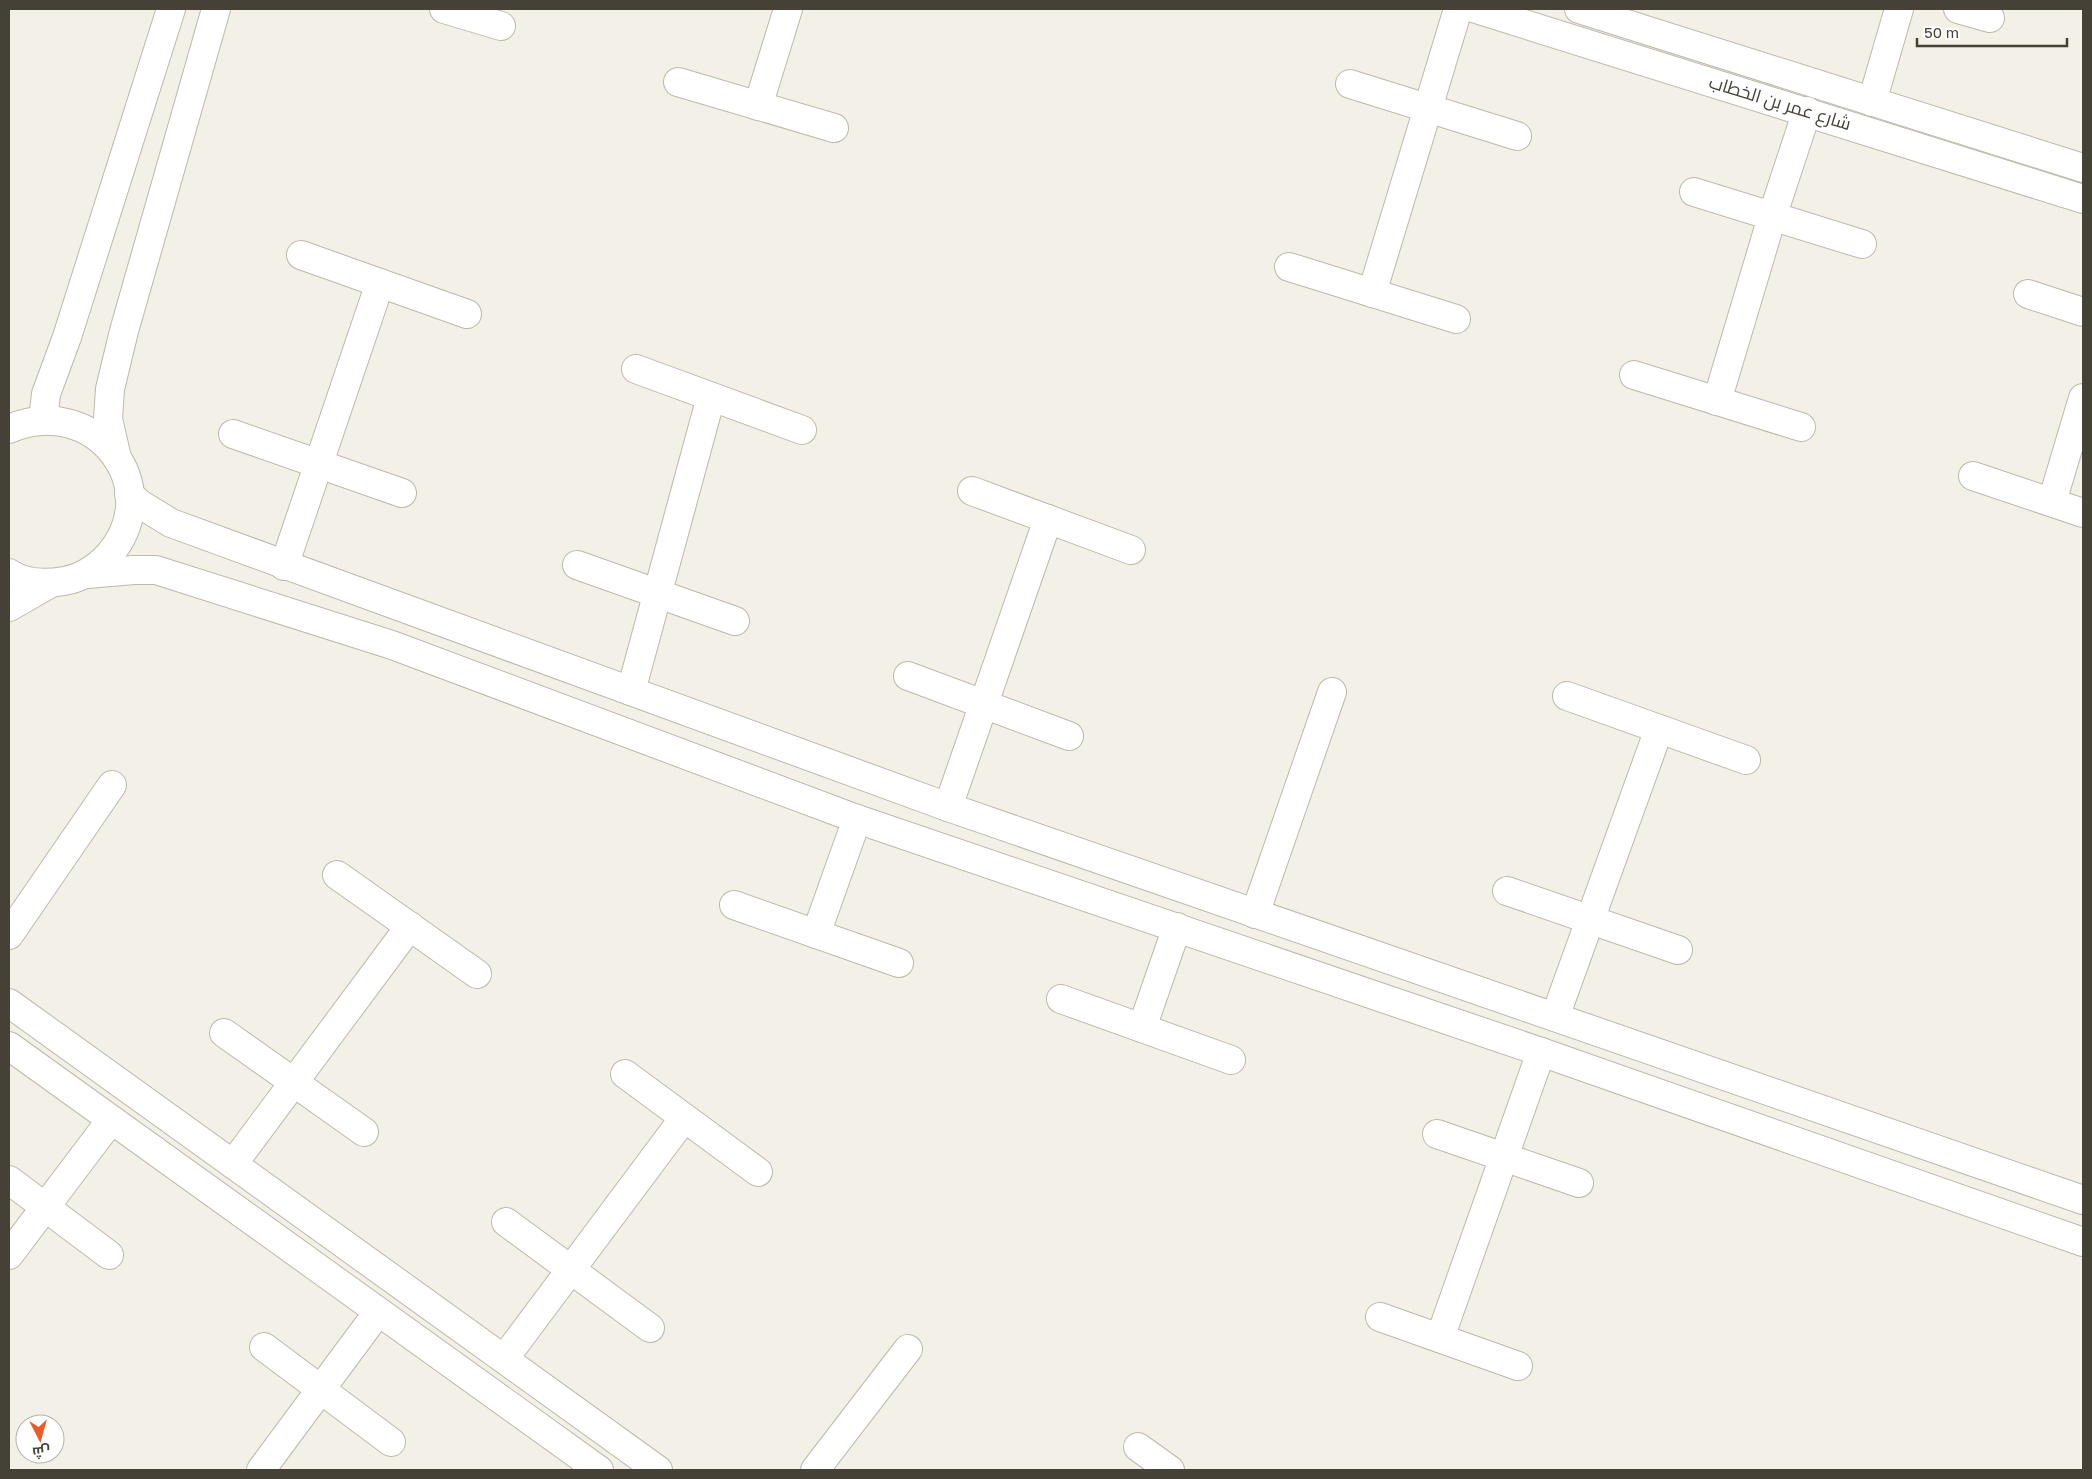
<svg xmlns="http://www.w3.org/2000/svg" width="2092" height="1479" font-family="'Golos Text',Cairo,sans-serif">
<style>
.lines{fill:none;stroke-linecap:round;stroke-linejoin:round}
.minor-casing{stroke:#bdb9aa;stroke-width:30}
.minor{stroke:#fff;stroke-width:28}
.labels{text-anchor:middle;stroke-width:4;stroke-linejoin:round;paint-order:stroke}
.street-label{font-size:18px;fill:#454136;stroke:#fff}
</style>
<rect width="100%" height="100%" fill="#f2f0e7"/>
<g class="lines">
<!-- minor casing -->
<g class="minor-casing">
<g id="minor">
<path d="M444,9L501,26"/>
<path d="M1476,9L2083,199"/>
<path d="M1579,9L2083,168"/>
<path d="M1958,9L1990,18"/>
<path d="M678,82L834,128"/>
<path d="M1350,84L1517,136"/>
<path d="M1872,102L1899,9"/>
<path d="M758,106L788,9"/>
<path d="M1694,192L1862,244"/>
<path d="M301,255L467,314"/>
<path d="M1289,267L1456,319"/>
<path d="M1372,293L1458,9"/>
<path d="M2028,294L2083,312"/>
<path d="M636,369L802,430"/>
<path d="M1634,375L1801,427"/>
<path d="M1717,401L1772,217L1807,111"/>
<path d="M43,420L46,394L67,337L171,9"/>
<path d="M9,429C94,392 168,487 109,555C96,569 82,578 64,581C46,584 25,584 9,573"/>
<path d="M233,434L402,493"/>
<path d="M117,458L108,419L110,389L124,331L216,9"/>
<path d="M1973,476L2083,513"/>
<path d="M972,491L1131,550"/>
<path d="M129,494L140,504L171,523L948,807L2083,1200"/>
<path d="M2052,502L2083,398"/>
<path d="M577,565L735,621"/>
<path d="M284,566L380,283"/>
<path d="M87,574L134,570H156L392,645L857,819L1541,1052L2083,1242"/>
<path d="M9,607L51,583"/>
<path d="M908,676L1069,736"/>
<path d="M631,691L711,397"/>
<path d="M1567,696L1746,760"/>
<path d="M948,807L1048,519"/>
<path d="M337,875L477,974"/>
<path d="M1507,891L1678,950"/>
<path d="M734,905L899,963"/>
<path d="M1255,914L1332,692"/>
<path d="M816,934L857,819"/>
<path d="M9,935L112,785"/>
<path d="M1061,999L1231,1060"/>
<path d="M9,1003L658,1470"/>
<path d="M1555,1017L1659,729"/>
<path d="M1142,1028L1177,927"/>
<path d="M224,1033L364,1132"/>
<path d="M9,1046L599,1470"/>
<path d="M625,1074L758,1172"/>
<path d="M1437,1134L1579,1183"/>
<path d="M233,1164L410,926"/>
<path d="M9,1180L109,1255"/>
<path d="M506,1222L650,1328"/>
<path d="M9,1255L111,1120"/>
<path d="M1380,1317L1518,1366"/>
<path d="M1440,1338L1541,1052"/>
<path d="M264,1347L391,1442"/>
<path d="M504,1359L684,1118"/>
<path d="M1138,1447L1170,1470"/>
<path d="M261,1470L378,1312"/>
<path d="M815,1470L908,1349"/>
</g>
</g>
<!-- minor -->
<use href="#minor" class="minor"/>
</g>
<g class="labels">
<!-- street labels -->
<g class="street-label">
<text transform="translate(1780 103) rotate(17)" y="6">شارع عمر بن الخطاب</text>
</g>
</g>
<!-- border -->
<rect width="2092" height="1479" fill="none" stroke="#454136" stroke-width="20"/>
<!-- north arrow -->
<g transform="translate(40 1439) rotate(174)"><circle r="24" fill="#ffffff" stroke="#b5b3af"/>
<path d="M0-4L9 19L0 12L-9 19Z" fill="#eb5c26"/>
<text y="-8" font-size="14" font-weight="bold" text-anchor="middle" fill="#454136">ش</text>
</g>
<!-- scale -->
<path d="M1917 38v8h150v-8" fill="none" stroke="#454136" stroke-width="2.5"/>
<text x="1924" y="38" font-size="15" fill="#454136" stroke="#ffffff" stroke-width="4" paint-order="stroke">50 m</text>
</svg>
